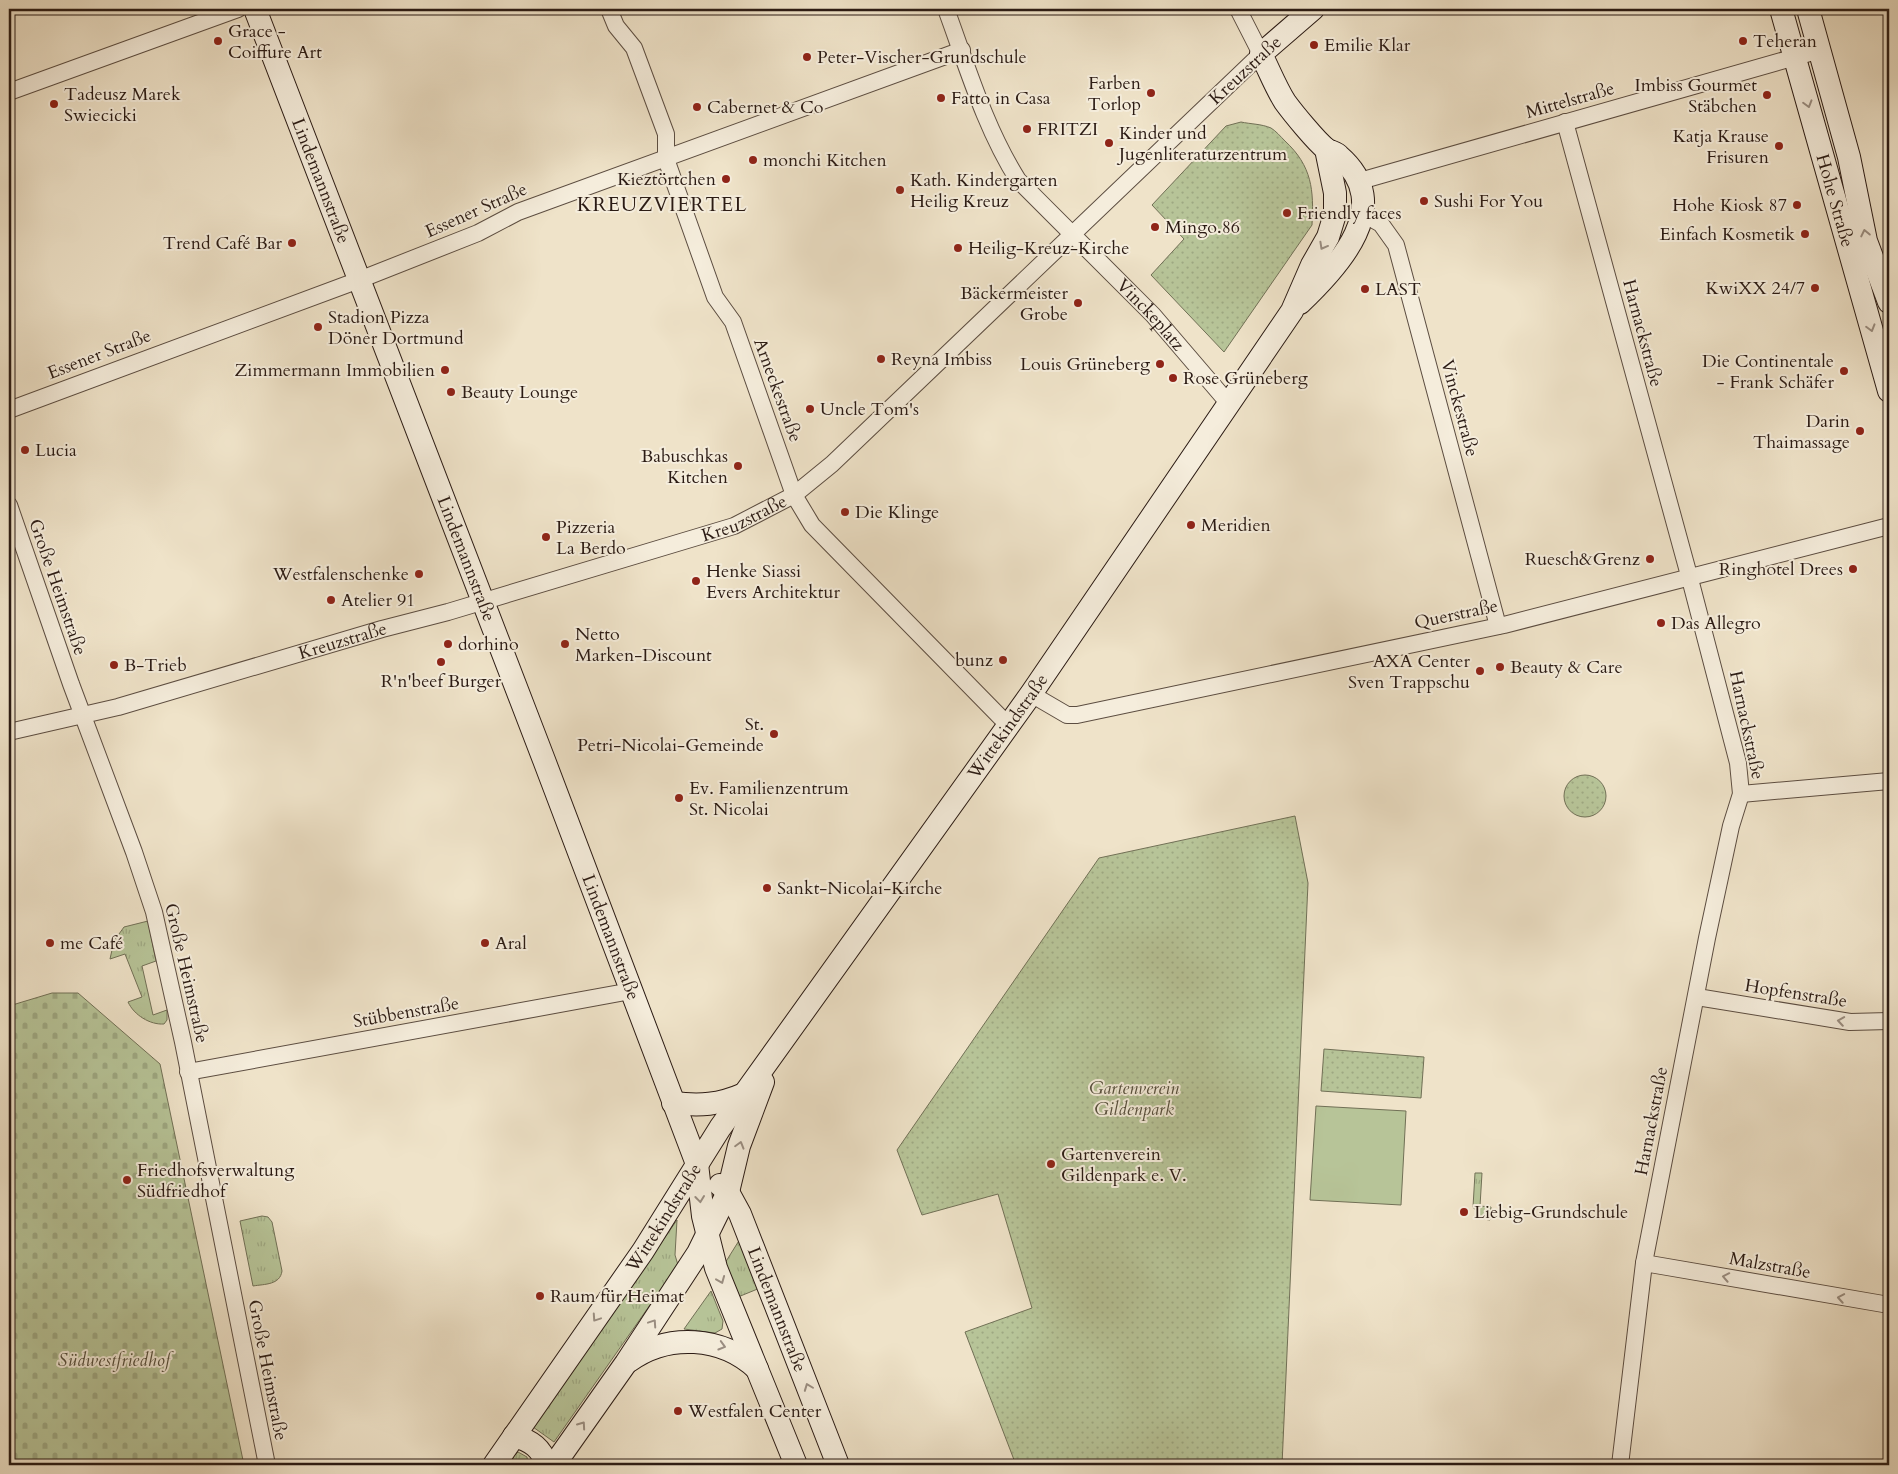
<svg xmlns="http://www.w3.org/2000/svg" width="1898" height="1474" font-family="Cardo,serif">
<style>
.grass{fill:url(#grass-tufts);stroke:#717056}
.cemetery{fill:url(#cemetery-stones);stroke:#717056}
.park{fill:url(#park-dots);stroke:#717056}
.pitch{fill:#b7c498;stroke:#717056}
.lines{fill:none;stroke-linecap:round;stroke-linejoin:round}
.street-casing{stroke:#5c4d41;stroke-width:18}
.secondary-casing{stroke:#2b1b14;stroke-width:24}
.street{stroke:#f5eddc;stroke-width:16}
.secondary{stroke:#f5eddc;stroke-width:22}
.oneway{stroke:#9a8e82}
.poi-dot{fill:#8f2418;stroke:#f5eddc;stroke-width:2}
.labels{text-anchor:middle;stroke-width:4;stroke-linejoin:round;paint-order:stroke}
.poi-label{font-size:18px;fill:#2b1b14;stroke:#f5eddc;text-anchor:start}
.street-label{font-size:18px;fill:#2b1b14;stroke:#f5eddc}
.park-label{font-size:18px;font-style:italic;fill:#554e3c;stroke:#f5eddc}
.quarter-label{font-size:20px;letter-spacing:1px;fill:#2b1b14;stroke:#f5eddc}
</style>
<defs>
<pattern id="grass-tufts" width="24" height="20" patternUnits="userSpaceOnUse" patternTransform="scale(1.25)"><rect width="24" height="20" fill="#b7c498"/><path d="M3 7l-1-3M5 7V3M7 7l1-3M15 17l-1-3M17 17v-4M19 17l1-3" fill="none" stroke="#9ea882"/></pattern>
<pattern id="cemetery-stones" width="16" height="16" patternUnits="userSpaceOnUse" patternTransform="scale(1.25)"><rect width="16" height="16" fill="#b7c498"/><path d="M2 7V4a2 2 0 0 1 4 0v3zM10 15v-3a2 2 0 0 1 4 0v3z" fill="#9ea882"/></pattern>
<pattern id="park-dots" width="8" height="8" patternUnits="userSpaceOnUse" patternTransform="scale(1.25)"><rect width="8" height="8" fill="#b7c498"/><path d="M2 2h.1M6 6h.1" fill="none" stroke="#9ea882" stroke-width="1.8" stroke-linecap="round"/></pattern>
</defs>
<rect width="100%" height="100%" fill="#efe3c9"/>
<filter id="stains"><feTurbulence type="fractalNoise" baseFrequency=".004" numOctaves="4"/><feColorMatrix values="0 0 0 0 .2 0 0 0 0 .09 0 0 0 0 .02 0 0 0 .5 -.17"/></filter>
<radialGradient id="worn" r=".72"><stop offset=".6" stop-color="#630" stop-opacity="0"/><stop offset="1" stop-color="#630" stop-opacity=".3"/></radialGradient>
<!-- grass -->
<g class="grass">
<path d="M148,921L156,961L142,966L153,1015L167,1010V1020L164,1024C150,1025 134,1015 128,1002L142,997L125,954L110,959L114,941L124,927Z"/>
<path d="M1475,1173H1482L1480,1206L1491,1207L1490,1220L1483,1219L1473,1207Z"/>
<path d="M262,1216L268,1217L272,1222L282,1271C280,1285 265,1284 253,1286L240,1221Z"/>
<path d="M677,1220L675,1255L678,1265L554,1442L533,1427Z"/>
<path d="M740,1239L760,1288L738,1297L725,1263Z"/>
<path d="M711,1291L723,1321L722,1329L715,1333L684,1329Z"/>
<path d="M518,1452L527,1457L528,1465H505Z"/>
</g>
<!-- cemetery -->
<path class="cemetery" d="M52,993H78L160,1064L244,1465H9V1006Z"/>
<!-- park -->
<g class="park">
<path d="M1241,122C1250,124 1262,124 1271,128C1276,131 1281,137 1285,141C1312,166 1314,190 1312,225L1224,352L1151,275L1184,239L1152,205L1226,126Z"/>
<circle cx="1585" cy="796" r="21"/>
<path d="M1295,816L1308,883L1282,1465H1016L965,1332L1032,1308L998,1194L922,1215L897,1150L1099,858Z"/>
<path d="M1324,1049L1424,1057L1421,1098L1321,1091Z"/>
</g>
<!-- pitch -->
<path class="pitch" d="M1316,1106L1406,1111L1401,1205L1310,1200Z"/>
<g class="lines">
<!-- street casing -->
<g class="street-casing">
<g id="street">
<path d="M609,9L616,26L634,48L666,134V159L715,297L733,322L794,495L812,525L1008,725"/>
<path id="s1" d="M946,9C967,66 985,128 1018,180L1153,315L1230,405"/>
<path d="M9,92L238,9"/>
<path d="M1565,122L1690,579L1738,763L1741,794L1731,826L1707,938L1644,1263L1620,1465"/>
<path d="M1360,181L1820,50"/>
<path d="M1363,214L1381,224L1396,245L1498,626"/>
<path d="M9,410L359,280L478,233L518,212L962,50"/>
<path d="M9,505L71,684L134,852L154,912L183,1042L267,1465"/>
<path d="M1031,694L1067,715H1077L1504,625L1889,526"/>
<path id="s2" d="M9,732L118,707L382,629L448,612L734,526L794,495L832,464L1261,54L1238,9"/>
<path d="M1741,794L1889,781"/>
<path d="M1697,997L1850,1022L1889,1021"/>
<path d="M188,1072L631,991"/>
<path d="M1644,1263L1889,1305"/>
</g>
</g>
<!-- secondary casing -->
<g class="secondary-casing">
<g id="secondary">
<path id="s3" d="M255,9L544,760L697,1164L703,1216L716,1268L796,1465"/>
<path id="s4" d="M1781,9L1889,391"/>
<path d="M1808,9L1849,157L1866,241L1889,302"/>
<path d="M1300,303C1339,266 1396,205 1339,156C1336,152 1330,152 1326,149C1316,141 1293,113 1285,102C1276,88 1269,70 1261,54L1313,9"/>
<path d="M673,1103C700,1106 719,1105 744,1094"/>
<path id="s5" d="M720,1185L728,1192L740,1214L838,1465"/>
<path d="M629,1361C668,1333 722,1336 757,1369"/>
<path d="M514,1436C532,1441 541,1448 547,1465"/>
<path id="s6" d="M494,1465L643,1251L720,1128L1031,694L1292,311L1312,265L1328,237L1335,214V193L1326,149"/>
<path d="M554,1465L626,1363L698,1253L728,1192L739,1146L763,1082"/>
</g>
</g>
<!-- street -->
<use href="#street" class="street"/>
<!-- secondary -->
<use href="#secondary" class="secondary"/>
</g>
<!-- one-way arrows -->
<defs><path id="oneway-chevron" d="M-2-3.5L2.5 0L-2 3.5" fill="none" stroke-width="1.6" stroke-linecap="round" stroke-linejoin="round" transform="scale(1.25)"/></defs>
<g class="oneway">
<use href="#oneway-chevron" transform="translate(1808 104) rotate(74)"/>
<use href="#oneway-chevron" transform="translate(1865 233) rotate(-102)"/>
<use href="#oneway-chevron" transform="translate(1323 246) rotate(119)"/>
<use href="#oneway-chevron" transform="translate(1871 328) rotate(74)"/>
<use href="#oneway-chevron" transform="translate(1841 1021) rotate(-171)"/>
<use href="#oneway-chevron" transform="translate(740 1145) rotate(-74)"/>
<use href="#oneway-chevron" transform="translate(700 1199) rotate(83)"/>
<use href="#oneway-chevron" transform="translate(1726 1277) rotate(-169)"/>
<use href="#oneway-chevron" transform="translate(721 1280) rotate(68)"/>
<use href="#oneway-chevron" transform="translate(1841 1298) rotate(-170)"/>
<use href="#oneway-chevron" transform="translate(596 1318) rotate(124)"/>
<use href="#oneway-chevron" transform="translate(653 1323) rotate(-56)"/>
<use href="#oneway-chevron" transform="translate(722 1346) rotate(16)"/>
<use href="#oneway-chevron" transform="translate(808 1387) rotate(-111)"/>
<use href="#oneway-chevron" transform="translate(582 1425) rotate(-55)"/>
</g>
<!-- markers -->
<g class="poi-dot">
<circle cx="218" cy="41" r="5"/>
<circle cx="1743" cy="41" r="5"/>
<circle cx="1314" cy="45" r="5"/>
<circle cx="807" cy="57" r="5"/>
<circle cx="1151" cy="93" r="5"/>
<circle cx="1767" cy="95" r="5"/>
<circle cx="941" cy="98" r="5"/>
<circle cx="54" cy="104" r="5"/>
<circle cx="697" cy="107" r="5"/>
<circle cx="1027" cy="129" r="5"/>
<circle cx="1109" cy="143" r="5"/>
<circle cx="1779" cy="146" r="5"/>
<circle cx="753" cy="160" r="5"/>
<circle cx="726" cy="179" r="5"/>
<circle cx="900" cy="190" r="5"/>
<circle cx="1424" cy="201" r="5"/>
<circle cx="1797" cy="205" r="5"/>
<circle cx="1287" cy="213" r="5"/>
<circle cx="1155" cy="227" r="5"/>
<circle cx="1805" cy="234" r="5"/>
<circle cx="292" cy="243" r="5"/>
<circle cx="958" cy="248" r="5"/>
<circle cx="1815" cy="288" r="5"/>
<circle cx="1365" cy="289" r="5"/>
<circle cx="1078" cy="303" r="5"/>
<circle cx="318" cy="327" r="5"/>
<circle cx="881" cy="359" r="5"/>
<circle cx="1160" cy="364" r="5"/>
<circle cx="445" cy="370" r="5"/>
<circle cx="1844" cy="371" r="5"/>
<circle cx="1173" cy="378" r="5"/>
<circle cx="451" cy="392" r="5"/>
<circle cx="810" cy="409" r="5"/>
<circle cx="1860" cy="431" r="5"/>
<circle cx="25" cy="450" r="5"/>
<circle cx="738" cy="466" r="5"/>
<circle cx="845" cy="512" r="5"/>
<circle cx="1191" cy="525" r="5"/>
<circle cx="546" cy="537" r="5"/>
<circle cx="1650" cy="559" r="5"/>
<circle cx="1853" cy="569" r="5"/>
<circle cx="419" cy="574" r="5"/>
<circle cx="696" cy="581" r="5"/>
<circle cx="331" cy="600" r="5"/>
<circle cx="1661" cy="623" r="5"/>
<circle cx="448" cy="644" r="5"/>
<circle cx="565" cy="644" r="5"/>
<circle cx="1003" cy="660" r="5"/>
<circle cx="441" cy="662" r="5"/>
<circle cx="114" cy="665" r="5"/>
<circle cx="1500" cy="667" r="5"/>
<circle cx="1480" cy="671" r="5"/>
<circle cx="774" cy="734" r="5"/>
<circle cx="679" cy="798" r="5"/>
<circle cx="767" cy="888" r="5"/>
<circle cx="50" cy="943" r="5"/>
<circle cx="485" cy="943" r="5"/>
<circle cx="1051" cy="1164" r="5"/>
<circle cx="127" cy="1180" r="5"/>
<circle cx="1464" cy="1212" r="5"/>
<circle cx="540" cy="1296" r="5"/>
<circle cx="678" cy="1411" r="5"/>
</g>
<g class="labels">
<!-- poi labels -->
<g class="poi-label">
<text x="228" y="37">Grace -<tspan x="228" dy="21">Coiffure Art</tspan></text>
<text x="1753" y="47">Teheran</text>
<text x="1324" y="51">Emilie Klar</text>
<text x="817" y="63">Peter-Vischer-Grundschule</text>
<text x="1141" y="89" text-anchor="end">Farben<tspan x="1141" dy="21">Torlop</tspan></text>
<text x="1757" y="91" text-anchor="end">Imbiss Gourmet<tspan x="1757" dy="21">Stäbchen</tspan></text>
<text x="64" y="100">Tadeusz Marek<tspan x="64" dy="21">Swiecicki</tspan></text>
<text x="951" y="104">Fatto in Casa</text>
<text x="707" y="113">Cabernet &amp; Co</text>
<text x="1037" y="135">FRITZI</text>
<text x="1119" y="139">Kinder und<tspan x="1119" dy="21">Jugenliteraturzentrum</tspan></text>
<text x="1769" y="142" text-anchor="end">Katja Krause<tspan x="1769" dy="21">Frisuren</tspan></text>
<text x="763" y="166">monchi Kitchen</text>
<text x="716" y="185" text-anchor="end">Kieztörtchen</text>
<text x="910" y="186">Kath. Kindergarten<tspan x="910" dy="21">Heilig Kreuz</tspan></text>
<text x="1434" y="207">Sushi For You</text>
<text x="1787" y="211" text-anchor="end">Hohe Kiosk 87</text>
<text x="1297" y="219">Friendly faces</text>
<text x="1165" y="233">Mingo.86</text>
<text x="1795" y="240" text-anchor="end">Einfach Kosmetik</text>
<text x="282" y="249" text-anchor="end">Trend Café Bar</text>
<text x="968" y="254">Heilig-Kreuz-Kirche</text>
<text x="1805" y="294" text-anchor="end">KwiXX 24/7</text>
<text x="1375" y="295">LAST</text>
<text x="1068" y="299" text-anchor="end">Bäckermeister<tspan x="1068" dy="21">Grobe</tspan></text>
<text x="328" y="323">Stadion Pizza<tspan x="328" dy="21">Döner Dortmund</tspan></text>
<text x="891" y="365">Reyna Imbiss</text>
<text x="1834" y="367" text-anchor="end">Die Continentale<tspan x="1834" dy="21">- Frank Schäfer</tspan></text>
<text x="1150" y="370" text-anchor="end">Louis Grüneberg</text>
<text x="435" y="376" text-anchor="end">Zimmermann Immobilien</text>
<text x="1183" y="384">Rose Grüneberg</text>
<text x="461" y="398">Beauty Lounge</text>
<text x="820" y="415">Uncle Tom's</text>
<text x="1850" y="427" text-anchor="end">Darin<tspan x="1850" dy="21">Thaimassage</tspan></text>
<text x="35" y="456">Lucia</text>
<text x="728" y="462" text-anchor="end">Babuschkas<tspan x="728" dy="21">Kitchen</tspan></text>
<text x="855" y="518">Die Klinge</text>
<text x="1201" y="531">Meridien</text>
<text x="556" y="533">Pizzeria<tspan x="556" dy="21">La Berdo</tspan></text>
<text x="1640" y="565" text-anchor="end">Ruesch&amp;Grenz</text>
<text x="1843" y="575" text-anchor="end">Ringhotel Drees</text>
<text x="706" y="577">Henke Siassi<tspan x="706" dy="21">Evers Architektur</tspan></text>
<text x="409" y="580" text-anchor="end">Westfalenschenke</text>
<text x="341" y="606">Atelier 91</text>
<text x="1671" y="629">Das Allegro</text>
<text x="575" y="640">Netto<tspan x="575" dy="21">Marken-Discount</tspan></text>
<text x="458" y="650">dorhino</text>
<text x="993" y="666" text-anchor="end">bunz</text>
<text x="1470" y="667" text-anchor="end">AXA Center<tspan x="1470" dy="21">Sven Trappschu</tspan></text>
<text x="124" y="671">B-Trieb</text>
<text x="1510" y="673">Beauty &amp; Care</text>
<text x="441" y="687" text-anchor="middle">R'n'beef Burger</text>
<text x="764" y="730" text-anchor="end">St.<tspan x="764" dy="21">Petri-Nicolai-Gemeinde</tspan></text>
<text x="689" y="794">Ev. Familienzentrum<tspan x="689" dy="21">St. Nicolai</tspan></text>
<text x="777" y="894">Sankt-Nicolai-Kirche</text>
<text x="60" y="949">me Café</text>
<text x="495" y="949">Aral</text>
<text x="1061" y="1160">Gartenverein<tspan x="1061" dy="21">Gildenpark e. V.</tspan></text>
<text x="137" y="1176">Friedhofsverwaltung<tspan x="137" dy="21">Südfriedhof</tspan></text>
<text x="1474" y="1218">Liebig-Grundschule</text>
<text x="550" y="1302">Raum für Heimat</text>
<text x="688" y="1417">Westfalen Center</text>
</g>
<!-- street labels -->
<g class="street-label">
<text transform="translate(1245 70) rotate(-43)" y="6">Kreuzstraße</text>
<text transform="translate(1570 100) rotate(-16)" y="6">Mittelstraße</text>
<text dy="6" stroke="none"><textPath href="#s3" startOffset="184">Lindemannstraße</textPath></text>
<text dy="6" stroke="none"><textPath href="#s4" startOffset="199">Hohe Straße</textPath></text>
<text transform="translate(476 210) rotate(-24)" y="6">Essener Straße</text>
<text dy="6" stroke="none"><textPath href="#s1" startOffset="375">Vinckeplatz</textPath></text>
<text transform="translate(1643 333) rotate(75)" y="6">Harnackstraße</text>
<text transform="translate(99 354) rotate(-21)" y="6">Essener Straße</text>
<text transform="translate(778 390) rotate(70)" y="6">Arneckestraße</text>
<text transform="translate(1460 408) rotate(75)" y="6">Vinckestraße</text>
<text dy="6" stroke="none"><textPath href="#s2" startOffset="766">Kreuzstraße</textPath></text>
<text dy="6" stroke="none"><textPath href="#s3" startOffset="589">Lindemannstraße</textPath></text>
<text transform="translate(58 587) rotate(71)" y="6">Große Heimstraße</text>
<text transform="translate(1456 614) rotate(-12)" y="6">Querstraße</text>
<text dy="6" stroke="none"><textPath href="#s2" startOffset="346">Kreuzstraße</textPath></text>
<text transform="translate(1747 725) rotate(78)" y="6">Harnackstraße</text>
<text dy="6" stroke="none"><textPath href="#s6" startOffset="900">Wittekindstraße</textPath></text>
<text dy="6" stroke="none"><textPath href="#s3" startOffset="994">Lindemannstraße</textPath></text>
<text transform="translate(187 973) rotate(77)" y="6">Große Heimstraße</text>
<text transform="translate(1796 993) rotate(9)" y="6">Hopfenstraße</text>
<text transform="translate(406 1012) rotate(-10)" y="6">Stübbenstraße</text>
<text transform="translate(1651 1121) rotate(-79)" y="6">Harnackstraße</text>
<text dy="6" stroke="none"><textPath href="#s6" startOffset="300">Wittekindstraße</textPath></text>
<text transform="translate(1770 1265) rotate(10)" y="6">Malzstraße</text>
<text dy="6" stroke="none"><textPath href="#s5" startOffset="138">Lindemannstraße</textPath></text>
<text transform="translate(268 1370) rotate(79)" y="6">Große Heimstraße</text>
</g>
<!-- park labels -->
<g class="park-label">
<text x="1134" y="1094">Gartenverein<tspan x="1134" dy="21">Gildenpark</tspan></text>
<text x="114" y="1366">Südwestfriedhof</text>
</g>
<!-- quarter labels -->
<g class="quarter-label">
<text x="662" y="211">KREUZVIERTEL</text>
</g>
</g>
<!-- margin -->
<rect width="1898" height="1474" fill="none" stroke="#efe3c9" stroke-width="30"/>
<rect x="10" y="10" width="1878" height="1454" fill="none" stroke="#2b1b14" stroke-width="2.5"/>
<rect x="15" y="15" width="1868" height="1444" fill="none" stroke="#2b1b14"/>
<rect width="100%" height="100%" filter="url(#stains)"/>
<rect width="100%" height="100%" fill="url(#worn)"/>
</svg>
